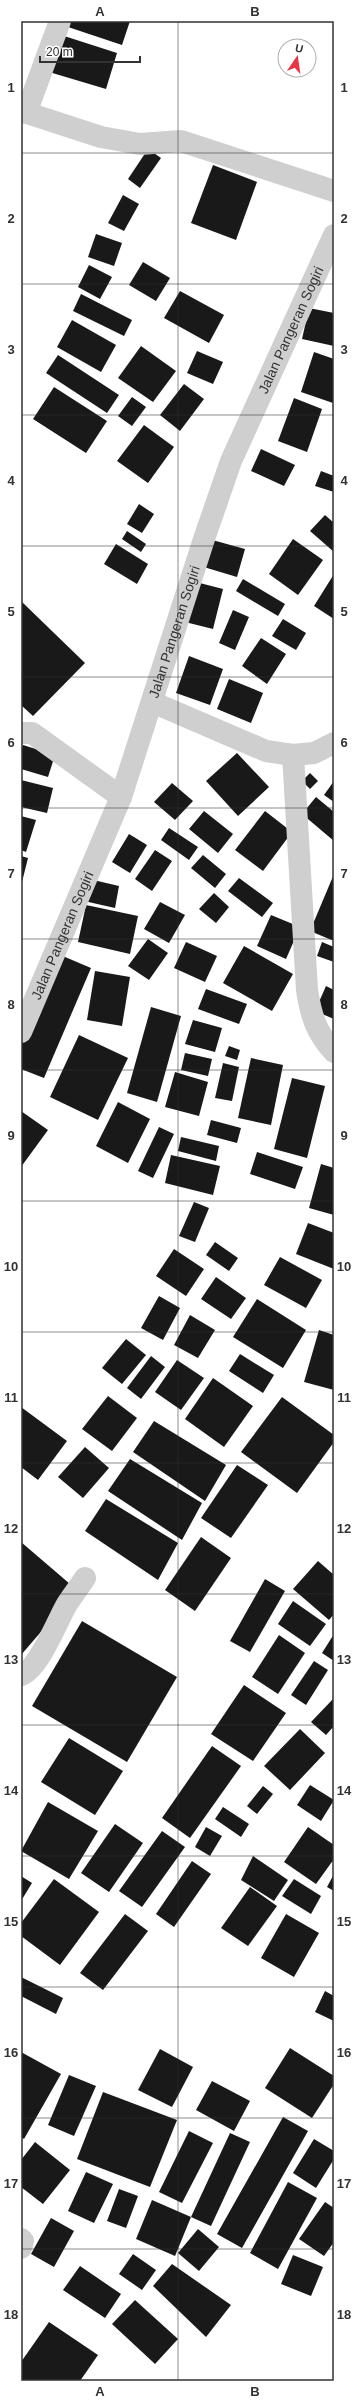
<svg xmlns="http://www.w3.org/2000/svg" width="355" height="2402" font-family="Arial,sans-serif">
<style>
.building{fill:#191919}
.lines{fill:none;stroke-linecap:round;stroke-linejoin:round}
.minor{stroke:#cfcfcf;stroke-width:22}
.grid{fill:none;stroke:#323232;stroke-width:1;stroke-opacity:0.55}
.labels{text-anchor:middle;stroke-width:4;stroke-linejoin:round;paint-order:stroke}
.street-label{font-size:14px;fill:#323232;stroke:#fff}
.neatline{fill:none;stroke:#323232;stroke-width:1.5}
.grid-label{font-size:13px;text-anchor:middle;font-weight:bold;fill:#323232}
</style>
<rect width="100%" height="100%" fill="#fff"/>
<!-- building -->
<g class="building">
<path d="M67,21H130L122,45L65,26Z"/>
<path d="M61,35L117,53L106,89L49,72Z"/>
<path d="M148,149L161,158L140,188L128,179Z"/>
<path d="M213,165L257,182L236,240L191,223Z"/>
<path d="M123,195L139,204L124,231L108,223Z"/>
<path d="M96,234L122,243L114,266L88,257Z"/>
<path d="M143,262L170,278L156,301L129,285Z"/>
<path d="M89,265L112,277L100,299L78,287Z"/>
<path d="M180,291L224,315L209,343L164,318Z"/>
<path d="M81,294L132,320L124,336L73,311Z"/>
<path d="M309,308L334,313V346L302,339Z"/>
<path d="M72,320L116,345L101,372L57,347Z"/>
<path d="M141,346L176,371L153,402L118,378Z"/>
<path d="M197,351L223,362L213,384L187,373Z"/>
<path d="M314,352L334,359L333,403L301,392Z"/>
<path d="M58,355L119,395L107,413L46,373Z"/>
<path d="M184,384L204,399L180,431L160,415Z"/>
<path d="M54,387L107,421L86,453L33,419Z"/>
<path d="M132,397L146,407L132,426L118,416Z"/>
<path d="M294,398L322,409L307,452L278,441Z"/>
<path d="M144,425L174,447L148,483L117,461Z"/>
<path d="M261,449L295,465L284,486L251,471Z"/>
<path d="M321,471L334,476V492L315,486Z"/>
<path d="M139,504L154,514L142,533L127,524Z"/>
<path d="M325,515L334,523V552L310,531Z"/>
<path d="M127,531L146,544L141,552L122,539Z"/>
<path d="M205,538L245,549L237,577L197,565Z"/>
<path d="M293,539L323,560L298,595L269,574Z"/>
<path d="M116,544L148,564L137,584L104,564Z"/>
<path d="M334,574V619L314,606Z"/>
<path d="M243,579L285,604L278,616L236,591Z"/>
<path d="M192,581L223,589L213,629L181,621Z"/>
<path d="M21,601L85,663L33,716L21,705Z"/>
<path d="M233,610L249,617L235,650L219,643Z"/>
<path d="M283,619L306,633L296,650L272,636Z"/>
<path d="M261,638L286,654L267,684L242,666Z"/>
<path d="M189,656L223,669L210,705L176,693Z"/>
<path d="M229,679L263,693L251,723L217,709Z"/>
<path d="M23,745L55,755L48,777L21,769V752Z"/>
<path d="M237,753L269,787L238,816L206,781Z"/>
<path d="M310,773L318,781L310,789L302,781Z"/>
<path d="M21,780L53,788L47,813L21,807Z"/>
<path d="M334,781V802L324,795Z"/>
<path d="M172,783L193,801L175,820L154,802Z"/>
<path d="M316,797L334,812V841L302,814Z"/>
<path d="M204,811L233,834L218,853L189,829Z"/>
<path d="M265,811L292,832L263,871L235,850Z"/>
<path d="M21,816L36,820L26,852L21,850Z"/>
<path d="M169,828L198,847L189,860L161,840Z"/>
<path d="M129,834L147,845L130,873L112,862Z"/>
<path d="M155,850L172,861L152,891L135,879Z"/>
<path d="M203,855L226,874L215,888L191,868Z"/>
<path d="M21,856L28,858L22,882H21Z"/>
<path d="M334,874V941L310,931Z"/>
<path d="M239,878L273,903L262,917L228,891Z"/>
<path d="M89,879L119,886L115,908L84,901Z"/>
<path d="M214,893L229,907L216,923L199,909Z"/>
<path d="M160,902L185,915L169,943L144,929Z"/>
<path d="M86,905L138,916L130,954L78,942Z"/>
<path d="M271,915L300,927L286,959L257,946Z"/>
<path d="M148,939L168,953L149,980L128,966Z"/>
<path d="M186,942L217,956L205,982L174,968Z"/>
<path d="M322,942L334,947V962L317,956Z"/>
<path d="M244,946L293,974L272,1011L223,983Z"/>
<path d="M58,954L91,968L44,1078L21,1069V1043Z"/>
<path d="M95,971L130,977L122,1026L87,1020Z"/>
<path d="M326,986L334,990V1019L315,1011Z"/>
<path d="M206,989L247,1004L239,1024L198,1009Z"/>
<path d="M151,1007L181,1016L157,1102L127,1093Z"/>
<path d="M193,1020L222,1028L215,1052L185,1044Z"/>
<path d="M79,1035L128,1058L98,1120L50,1097Z"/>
<path d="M229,1046L240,1050L237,1060L225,1056Z"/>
<path d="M185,1053L212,1059L208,1076L181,1070Z"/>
<path d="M251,1058L283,1065L271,1125L238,1118Z"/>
<path d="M223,1063L239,1067L232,1101L215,1098Z"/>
<path d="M175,1072L208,1082L199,1116L165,1107Z"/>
<path d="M292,1078L325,1086L307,1158L274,1149Z"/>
<path d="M118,1102L150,1119L128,1163L96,1146Z"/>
<path d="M21,1111L48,1130L21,1167Z"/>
<path d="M211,1120L241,1128L237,1143L207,1135Z"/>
<path d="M159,1127L174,1134L153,1178L138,1171Z"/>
<path d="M181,1137L219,1146L216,1161L178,1151Z"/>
<path d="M257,1152L303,1167L295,1189L250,1174Z"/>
<path d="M171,1155L220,1166L213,1195L165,1183Z"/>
<path d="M321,1164L334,1168V1215L309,1208Z"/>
<path d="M194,1202L209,1208L195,1242L179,1236Z"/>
<path d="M308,1223L334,1233V1269L296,1254Z"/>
<path d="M215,1242L238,1258L229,1271L206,1255Z"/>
<path d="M174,1249L204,1269L186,1296L156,1276Z"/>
<path d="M280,1257L322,1280L306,1308L264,1285Z"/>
<path d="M216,1277L246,1298L231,1319L201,1299Z"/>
<path d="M159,1296L180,1308L163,1340L141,1328Z"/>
<path d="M257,1299L306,1330L283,1368L233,1337Z"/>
<path d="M190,1315L215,1330L198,1358L174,1345Z"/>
<path d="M319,1330L334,1335V1390L304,1382Z"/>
<path d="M126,1339L146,1355L122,1384L102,1368Z"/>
<path d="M240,1354L274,1375L263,1393L229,1371Z"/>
<path d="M151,1356L165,1367L141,1399L127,1388Z"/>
<path d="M177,1360L204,1378L181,1410L155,1392Z"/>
<path d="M213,1378L253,1406L224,1447L185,1419Z"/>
<path d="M108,1396L137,1418L112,1451L82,1429Z"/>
<path d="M282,1397L334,1435V1442L297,1493L241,1452Z"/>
<path d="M21,1407L67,1441L38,1480L21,1467Z"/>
<path d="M154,1421L226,1465L205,1501L133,1452Z"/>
<path d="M85,1447L109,1468L83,1498L58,1477Z"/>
<path d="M130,1459L202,1503L182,1540L108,1491Z"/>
<path d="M237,1465L268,1485L231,1538L201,1518Z"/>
<path d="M106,1499L178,1543L158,1580L85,1531Z"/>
<path d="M201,1537L231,1558L195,1611L165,1590Z"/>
<path d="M21,1542L77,1590L21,1655Z"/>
<path d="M318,1561L334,1575V1614L329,1620L293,1589Z"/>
<path d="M265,1579L285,1591L250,1652L230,1641Z"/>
<path d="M293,1601L326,1624L310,1646L278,1624Z"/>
<path d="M82,1621L177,1677L127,1762L32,1706Z"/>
<path d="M334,1634V1661L322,1653Z"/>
<path d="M279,1635L305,1653L278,1694L252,1677Z"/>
<path d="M314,1661L328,1670L306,1705L291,1695Z"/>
<path d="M244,1685L286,1713L253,1761L211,1734Z"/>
<path d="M334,1698V1726L326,1735L311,1722Z"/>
<path d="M300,1729L325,1753L290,1790L264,1766Z"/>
<path d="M69,1738L123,1771L95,1815L41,1782Z"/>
<path d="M212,1746L241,1766L190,1838L162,1818Z"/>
<path d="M310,1785L334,1800L321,1821L297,1805Z"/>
<path d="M263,1786L273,1794L257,1814L247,1806Z"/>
<path d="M48,1802L98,1831L69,1879L21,1851Z"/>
<path d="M223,1807L249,1824L241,1837L215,1819Z"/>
<path d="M115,1824L143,1843L109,1892L81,1873Z"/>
<path d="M206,1827L222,1836L210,1856L195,1847Z"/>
<path d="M308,1827L334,1845V1859L316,1884L284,1862Z"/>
<path d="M162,1831L185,1847L142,1907L119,1891Z"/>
<path d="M253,1856L288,1880L274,1901L241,1880Z"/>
<path d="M192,1861L211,1874L174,1927L156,1914Z"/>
<path d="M334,1874V1891L327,1887Z"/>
<path d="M21,1876L32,1883L21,1901Z"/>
<path d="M54,1879L99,1912L60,1965L21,1936V1923Z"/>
<path d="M294,1879L321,1896L311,1914L282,1896Z"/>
<path d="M250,1887L277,1906L248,1946L221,1928Z"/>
<path d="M125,1914L148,1931L103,1990L80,1973Z"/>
<path d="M286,1914L319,1933L294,1977L261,1958Z"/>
<path d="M21,1977L63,1998L56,2014L21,1996Z"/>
<path d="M325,1991L334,1996V2021L315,2012Z"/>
<path d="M290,2048L334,2076V2084L312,2118L265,2088Z"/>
<path d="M160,2049L193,2067L172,2107L138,2090Z"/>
<path d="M21,2052L61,2074L24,2139L21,2137Z"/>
<path d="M69,2075L96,2086L74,2136L48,2125Z"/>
<path d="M212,2081L250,2101L234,2131L196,2110Z"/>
<path d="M103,2092L177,2120L150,2187L77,2159Z"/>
<path d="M283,2117L308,2131L242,2248L217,2234Z"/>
<path d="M189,2131L213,2143L182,2203L159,2192Z"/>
<path d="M230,2133L250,2142L211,2226L191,2217Z"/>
<path d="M314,2139L334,2151V2159L316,2188L293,2173Z"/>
<path d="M35,2142L70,2170L43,2204L21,2187V2160Z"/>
<path d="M86,2172L113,2184L94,2223L68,2211Z"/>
<path d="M288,2182L317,2198L278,2269L250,2253Z"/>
<path d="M119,2189L138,2196L126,2228L107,2221Z"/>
<path d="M152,2200L191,2217L175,2256L136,2239Z"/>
<path d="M325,2202L334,2208V2242L324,2256L299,2239Z"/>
<path d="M51,2218L74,2231L54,2267L31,2254Z"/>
<path d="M198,2229L219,2247L199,2271L178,2253Z"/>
<path d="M133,2254L156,2270L142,2290L119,2274Z"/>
<path d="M293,2255L323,2267L311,2296L281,2284Z"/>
<path d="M172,2264L231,2305L206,2337L153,2286Z"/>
<path d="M80,2266L121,2294L105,2318L63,2290Z"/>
<path d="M135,2300L178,2339L155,2364L112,2324Z"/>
<path d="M49,2322L98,2355L80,2381H21V2362Z"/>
</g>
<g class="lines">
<!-- minor -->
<g class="minor">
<path d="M21,111L101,137L140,144L181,141L334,191"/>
<path d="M26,113L60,21"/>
<path d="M152,702L266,751L293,755L314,753L334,743"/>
<path d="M21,733H32L121,797"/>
<path d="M293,755L307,990C311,1016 316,1032 334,1052"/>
<path id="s1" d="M21,1032L121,797L204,539L231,461L334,235"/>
<path d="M21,1675C39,1669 57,1621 67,1604C73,1595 79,1587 85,1578"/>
<path d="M21,2239L23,2241L21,2248"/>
</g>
</g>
<!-- grid -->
<path class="grid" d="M178,21V2381M21,153H334M21,284H334M21,415H334M21,546H334M21,677H334M21,808H334M21,939H334M21,1070H334M21,1201H334M21,1332H334M21,1463H334M21,1594H334M21,1725H334M21,1856H334M21,1987H334M21,2118H334M21,2249H334"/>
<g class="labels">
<!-- street labels -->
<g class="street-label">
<text dy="5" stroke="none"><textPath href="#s1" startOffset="753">Jalan Pangeran Sogiri</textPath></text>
<text dy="5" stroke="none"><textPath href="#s1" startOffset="429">Jalan Pangeran Sogiri</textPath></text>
<text dy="5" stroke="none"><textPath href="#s1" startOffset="105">Jalan Pangeran Sogiri</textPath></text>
</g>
</g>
<!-- border -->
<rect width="355" height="2402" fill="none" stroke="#ffffff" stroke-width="44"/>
<!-- north arrow -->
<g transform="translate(297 58) rotate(13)"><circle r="19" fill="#ffffff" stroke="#adadad"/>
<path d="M0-3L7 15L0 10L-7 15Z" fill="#e93445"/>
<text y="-6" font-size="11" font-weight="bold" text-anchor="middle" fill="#323232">U</text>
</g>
<!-- scale -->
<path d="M40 56v6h100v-6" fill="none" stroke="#323232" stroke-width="2"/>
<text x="46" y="56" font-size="12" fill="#323232" stroke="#ffffff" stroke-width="3" paint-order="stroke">20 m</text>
<rect x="22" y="22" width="311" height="2358" class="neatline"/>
<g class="grid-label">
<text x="100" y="16">A</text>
<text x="255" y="16">B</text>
<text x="11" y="92">1</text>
<text x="344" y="92">1</text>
<text x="11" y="223">2</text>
<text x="344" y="223">2</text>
<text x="11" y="354">3</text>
<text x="344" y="354">3</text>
<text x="11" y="485">4</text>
<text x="344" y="485">4</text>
<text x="11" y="616">5</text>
<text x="344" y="616">5</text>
<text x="11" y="747">6</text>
<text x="344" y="747">6</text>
<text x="11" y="878">7</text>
<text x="344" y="878">7</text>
<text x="11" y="1009">8</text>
<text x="344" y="1009">8</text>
<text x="11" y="1140">9</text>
<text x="344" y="1140">9</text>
<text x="11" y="1271">10</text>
<text x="344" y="1271">10</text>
<text x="11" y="1402">11</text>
<text x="344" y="1402">11</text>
<text x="11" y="1533">12</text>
<text x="344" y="1533">12</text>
<text x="11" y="1664">13</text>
<text x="344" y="1664">13</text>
<text x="11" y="1795">14</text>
<text x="344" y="1795">14</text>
<text x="11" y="1926">15</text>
<text x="344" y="1926">15</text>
<text x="11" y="2057">16</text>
<text x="344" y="2057">16</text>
<text x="11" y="2188">17</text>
<text x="344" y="2188">17</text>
<text x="11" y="2319">18</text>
<text x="344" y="2319">18</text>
<text x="100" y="2396">A</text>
<text x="255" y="2396">B</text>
</g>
</svg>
